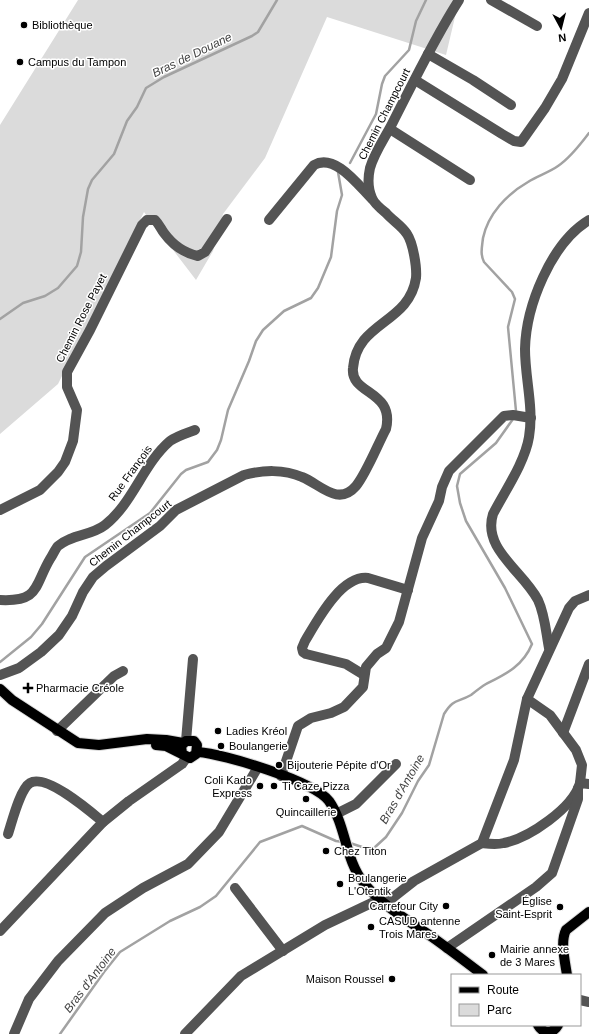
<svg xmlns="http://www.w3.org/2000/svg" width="589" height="1034" font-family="Arial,sans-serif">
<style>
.green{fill:#dbdbdb}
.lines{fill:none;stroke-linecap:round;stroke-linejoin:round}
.stream{stroke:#a2a2a2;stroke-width:2.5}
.major-casing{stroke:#dbdbdb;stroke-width:12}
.minor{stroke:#545454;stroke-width:10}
.major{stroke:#000;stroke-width:10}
.poi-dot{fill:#000;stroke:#fff;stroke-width:1.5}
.labels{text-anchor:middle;stroke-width:3;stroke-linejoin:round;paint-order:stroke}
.poi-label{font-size:11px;fill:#000;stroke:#fff;text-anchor:start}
.street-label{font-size:11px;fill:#000;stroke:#fff}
.water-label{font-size:12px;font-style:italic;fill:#434343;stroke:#fff}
</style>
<rect width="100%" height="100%" fill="#fff"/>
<!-- green -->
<path class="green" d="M78,0H459L446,55L327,17L265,158L223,214L213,251L196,280L144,212L58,384L0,434V125Z"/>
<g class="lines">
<!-- stream -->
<g class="stream">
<path d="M350,163L376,114L382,84L385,76L409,50L416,21L426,0"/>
<path d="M0,319L23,303L45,296L58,288L77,266L81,252L83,217L88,189L92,180L114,154L127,121L137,107L146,88L164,77L252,36L258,32L277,0"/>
<path d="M516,411L508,327L515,299L512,292L484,262C480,254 482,247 483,238C488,214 507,194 528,182C537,176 548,173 558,166C570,158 580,145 589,133"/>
<path d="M0,662L31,637L42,624L85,557L150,513L181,474L186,470L208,462L217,450L221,440L228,410L249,361L256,341L263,330L284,311L311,298L318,288L331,257L337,211L342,195L338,172"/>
<path d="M350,843L365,848H374L386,837L402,813L418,781L429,765L444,714C454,698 457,703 471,695C476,691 481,687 486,684C506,674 523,666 532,644L505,588L466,521L460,503L457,486L460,474L496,443L513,419"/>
<path d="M60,1034L104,972L120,952L170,921L200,907L216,896L260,842L302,826L336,841L343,842"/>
</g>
<!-- major casing -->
<g class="major-casing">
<g id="major">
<path d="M0,689L12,700L78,743L99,745L147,739L166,740L183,743"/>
<path d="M156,745L166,746L190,758L196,754L197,745L194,741H186L181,746L182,753"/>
<path d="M198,752C224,754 314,781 329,801C346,825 345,859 363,882C381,905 409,921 432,937C449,949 466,962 483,975"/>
<path d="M567,975C565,961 560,942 566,930L589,912"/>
<path d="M538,1025C543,1034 553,1034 558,1025"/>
</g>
</g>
<!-- minor -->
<g class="minor">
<path d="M491,0L537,26"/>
<path d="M428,54L473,80L511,105"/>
<path d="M415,80L502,134L514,141L521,142L545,108L562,79L589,13"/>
<path d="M390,129L470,180"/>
<path d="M269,220L314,165C335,153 358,185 372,199"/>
<path d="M0,510L40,490L58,472L65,462L73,441L77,410L67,387V372L90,330L142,225L147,220H155C159,224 161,229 164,233C172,244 184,253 198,256L205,252L227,219"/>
<path d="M0,600C40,602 34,586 50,559C53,555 55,549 58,546C72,534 91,536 105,525C133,503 143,464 170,441C177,436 187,433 195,430"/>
<path d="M549,648C546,633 545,615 538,600C523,571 482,549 493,514C505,491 525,462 529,437C534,407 525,379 525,349C526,306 551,243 589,220"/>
<path d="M0,675L19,668L41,652L59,635L72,616L83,592L93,577L106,566L160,526L176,510L244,475C262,470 284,469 302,477C320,484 338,507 356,486C366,474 378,444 386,429C395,390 350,395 353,368C357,321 409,324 416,278C417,267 413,243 407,234C402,226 392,220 386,213C381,209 374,203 372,198C368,189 368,177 370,168C375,151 385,138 393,122C414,81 434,39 459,0"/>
<path d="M364,675L346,664L306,654L303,652L302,648L305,641C317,621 341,575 368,578L408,590"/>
<path d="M527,699L550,715L576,750L582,765L580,783"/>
<path d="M57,731L114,676L123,671"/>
<path d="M563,733L589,664"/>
<path d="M186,741L193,659"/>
<path d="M281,776L298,726L311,718L331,713L344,707L363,687L366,667L377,654L386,648L399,622L422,538L439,501L442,487L449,471L504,416L513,415L531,418"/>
<path d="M336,814L356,804L396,764"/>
<path d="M8,834C12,822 20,789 30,783C46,773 91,812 103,822"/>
<path d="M482,843C490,844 496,845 504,843C529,838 573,808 580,783L589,784"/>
<path d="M235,888L283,951"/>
<path d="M386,903L414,881L482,843L514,760L527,699L569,608L575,601L589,595"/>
<path d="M0,931L103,822L129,801L182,764L187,757"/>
<path d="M447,948L536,887L552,873L578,799V788"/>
<path d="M580,1000L589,1002"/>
<path d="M14,1034L29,999L58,961L105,913L143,888L188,864L219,832L258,767"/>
<path d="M185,1034L241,976L325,925L380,899"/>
</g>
<!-- major -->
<use href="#major" class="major"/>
</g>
<!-- markers -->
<g class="poi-dot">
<circle cx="24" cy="25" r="4"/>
<circle cx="20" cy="62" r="4"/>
<path d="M26 682h4v4h4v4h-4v4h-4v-4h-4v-4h4z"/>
<circle cx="218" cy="731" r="4"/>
<circle cx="221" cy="746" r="4"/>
<circle cx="279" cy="765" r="4"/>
<circle cx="260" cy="786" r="4"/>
<circle cx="274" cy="786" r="4"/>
<circle cx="306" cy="799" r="4"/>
<circle cx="326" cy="851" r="4"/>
<circle cx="340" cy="884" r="4"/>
<circle cx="446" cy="906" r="4"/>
<circle cx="560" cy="907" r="4"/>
<circle cx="371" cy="927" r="4"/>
<circle cx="492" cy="955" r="4"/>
<circle cx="392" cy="979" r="4"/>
</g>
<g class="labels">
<!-- poi labels -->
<g class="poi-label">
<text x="32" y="29">Bibliothèque</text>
<text x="28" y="66">Campus du Tampon</text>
<text x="36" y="692">Pharmacie Créole</text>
<text x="226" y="735">Ladies Kréol</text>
<text x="229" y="750">Boulangerie</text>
<text x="287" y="769">Bijouterie Pépite d'Or</text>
<text x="252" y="784" text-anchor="end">Coli Kado<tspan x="252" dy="13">Express</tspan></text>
<text x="282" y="790">Ti Caze Pizza</text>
<text x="306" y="816" text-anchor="middle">Quincaillerie</text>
<text x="334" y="855">Chez Titon</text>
<text x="348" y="882">Boulangerie<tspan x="348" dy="13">L'Otentik</tspan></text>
<text x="552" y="905" text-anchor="end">Église<tspan x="552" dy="13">Saint-Esprit</tspan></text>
<text x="438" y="910" text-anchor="end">Carrefour City</text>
<text x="379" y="925">CASUD antenne<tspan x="379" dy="13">Trois Mares</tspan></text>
<text x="500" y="953">Mairie annexe<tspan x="500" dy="13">de 3 Mares</tspan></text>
<text x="384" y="983" text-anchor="end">Maison Roussel</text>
</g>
<!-- street labels -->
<g class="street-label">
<text transform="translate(384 114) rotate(-63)" y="4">Chemin Champcourt</text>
<text transform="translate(81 318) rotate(-63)" y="4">Chemin Rose Payet</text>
<text transform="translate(130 473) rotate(-54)" y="4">Rue François</text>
<text transform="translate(130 533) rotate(-38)" y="4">Chemin Champcourt</text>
</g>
<!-- water labels -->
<g class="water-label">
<text transform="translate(192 55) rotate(-26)" y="4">Bras de Douane</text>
<text transform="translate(402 789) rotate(-60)" y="4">Bras d'Antoine</text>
<text transform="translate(90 980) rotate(-53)" y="4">Bras d'Antoine</text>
</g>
</g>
<!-- legend -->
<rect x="451" y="974" width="130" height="52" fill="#ffffff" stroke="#999999"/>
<rect x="459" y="987" width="20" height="6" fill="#000000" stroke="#999999"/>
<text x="487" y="994" font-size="12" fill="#000000">Route</text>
<rect x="459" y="1004" width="20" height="12" fill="#dbdbdb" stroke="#999999"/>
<text x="487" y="1014" font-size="12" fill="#000000">Parc</text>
<!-- north arrow -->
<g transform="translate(561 28) rotate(173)" stroke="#ffffff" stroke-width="3" paint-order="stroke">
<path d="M0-3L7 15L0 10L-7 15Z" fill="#000000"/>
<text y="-6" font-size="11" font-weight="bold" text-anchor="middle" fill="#000000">N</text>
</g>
</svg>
